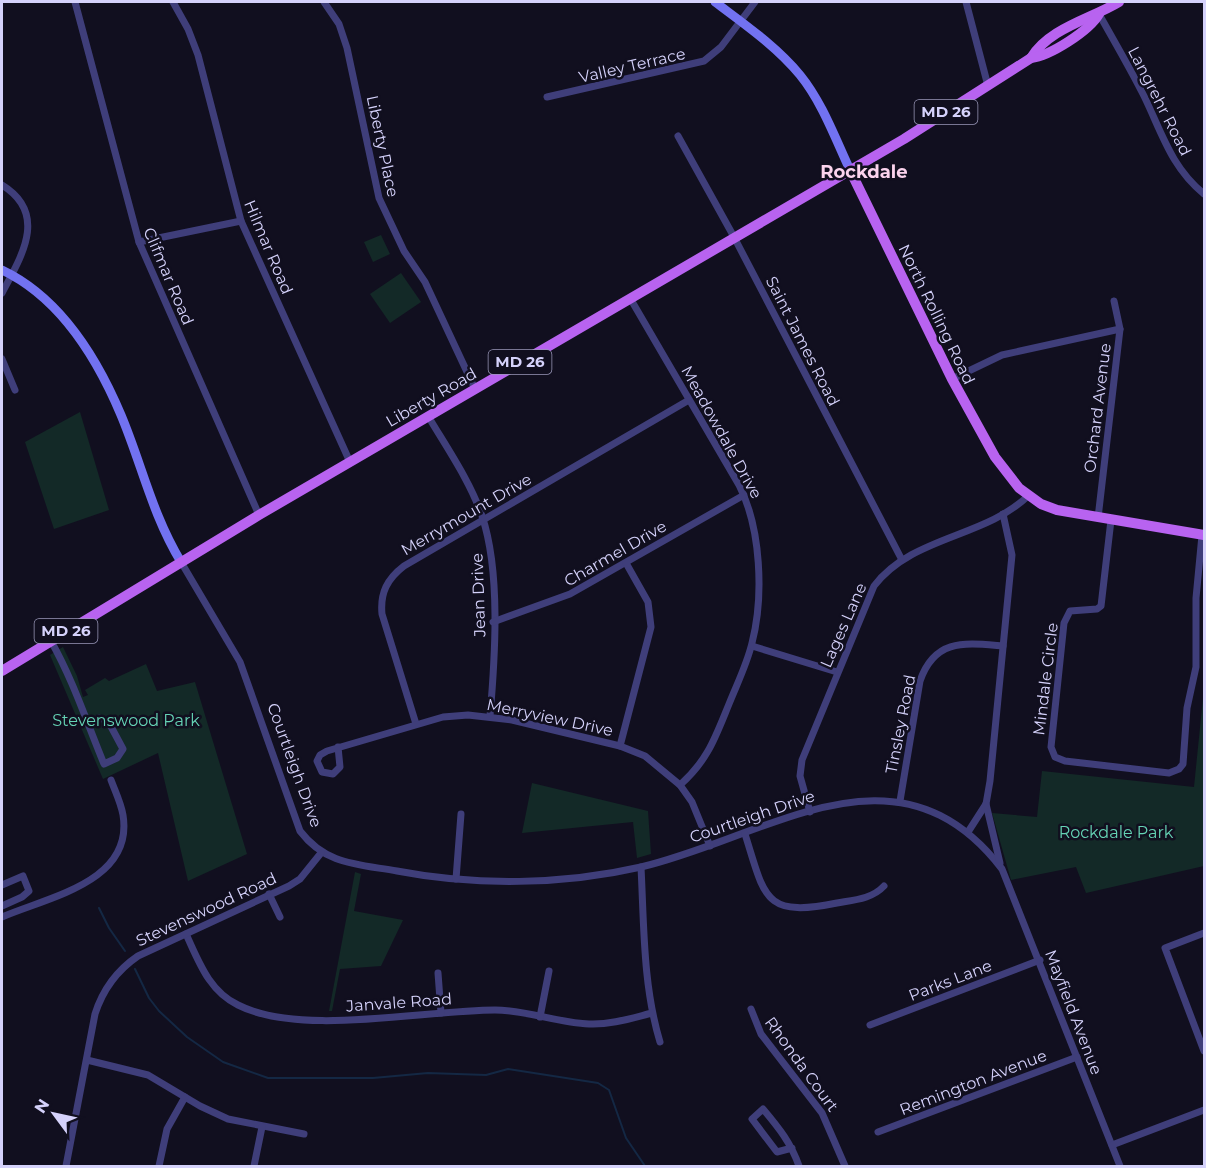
<svg xmlns="http://www.w3.org/2000/svg" width="1206" height="1168" font-family="Montserrat,sans-serif">
<style>
.green{fill:#132927}
.lines{fill:none;stroke-linecap:round;stroke-linejoin:round}
.stream{stroke:#142844;stroke-width:2}
.street{stroke:#3f3e7a;stroke-width:7}
.secondary{stroke:#7272f1;stroke-width:9}
.primary{stroke:#b863f0;stroke-width:10}
.labels{text-anchor:middle;stroke-width:5;stroke-linejoin:round;paint-order:stroke}
.shield{fill:#110f1f;stroke:#9a98b9;stroke-width:1.5}
.shield-label{font-size:15px;font-weight:bold;fill:#d5d2fb}
.street-label{font-size:16px;fill:#d5d2fb;stroke:#110f1f}
.park-label{font-size:16px;fill:#65d3b5;stroke:#110f1f}
.neighbourhood-label{font-size:18px;font-weight:bold;fill:#fbd3ed;stroke:#110f1f}
</style>
<rect width="100%" height="100%" fill="#110f1f"/>
<!-- green -->
<g class="green">
<path d="M381,235L390,254L373,262L364,242Z"/>
<path d="M401,273L421,302L390,323L370,294Z"/>
<path d="M80,412L109,510L54,529L25,442Z"/>
<path d="M63,647L77,676L83,697L88,695L85,690L105,678L109,681L146,664L157,691L195,682L247,854L188,881L158,753L103,779L50,655Z"/>
<path d="M1204,688V866L1086,893L1076,867L1011,880L992,813L1037,817L1042,771L1194,787Z"/>
<path d="M532,783L648,811L651,854L637,858L633,822L522,833Z"/>
<path d="M355,872L361,874L354,911L403,920L381,966L340,969L332,1011H329Z"/>
</g>
<g class="lines">
<!-- stream -->
<g class="stream">
<path d="M99,908L109,928L125,951"/>
<path d="M135,969L149,998L159,1011L187,1037L223,1062L268,1078H373L428,1073L486,1075L508,1069L598,1083L609,1090L626,1138L645,1166"/>
</g>
<!-- street -->
<g class="street">
<path d="M75,2L139,242L259,515"/>
<path d="M173,2L188,29L198,55L241,221L350,462"/>
<path d="M324,2L339,24L347,48L379,198L404,251L425,282L475,389"/>
<path d="M966,2L988,86"/>
<path d="M1099,14C1114,41 1130,68 1144,96C1162,133 1171,167 1204,194"/>
<path d="M547,97L704,61L721,47L755,2"/>
<path d="M678,136L734,237L902,560"/>
<path d="M2,185C49,214 21,257 2,293"/>
<path d="M139,242L241,221"/>
<path d="M630,298L739,485C761,528 764,596 752,643C747,664 737,684 729,704C715,738 708,760 680,785"/>
<path d="M2,359L15,390"/>
<path d="M952,379L1002,355L1120,329"/>
<path d="M428,416C447,448 470,481 482,516C501,572 495,658 490,716"/>
<path d="M1098,518L1120,329L1114,301"/>
<path d="M1111,520L1101,606L1097,609L1070,611L1064,623L1051,747L1055,757L1065,761L1169,773L1179,769L1183,764L1187,708L1196,667V598L1202,535"/>
<path d="M181,562L240,662L300,831C326,865 357,864 397,871C475,886 563,885 641,867C769,837 897,733 1002,869L1120,1166"/>
<path d="M493,622L570,594L744,495"/>
<path d="M51,641C73,680 87,723 104,764L117,758L123,749L108,721L99,718L87,723"/>
<path d="M752,646L837,672"/>
<path d="M416,724L382,614C380,593 387,579 404,566L689,400"/>
<path d="M620,746L651,627L648,602L626,563"/>
<path d="M338,747L340,767L333,774L322,772L317,761L320,755L327,751L443,717L468,715L512,720L620,746L645,756L680,785L692,802L710,846"/>
<path d="M900,801L920,681C935,638 965,643 1003,646"/>
<path d="M986,804L1000,863"/>
<path d="M810,812L800,776L802,760L874,586C912,536 984,538 1028,496"/>
<path d="M968,832L986,804L990,781L1012,555L1003,514"/>
<path d="M745,834C765,897 763,918 837,903C854,900 872,899 884,886"/>
<path d="M641,867C644,925 643,986 660,1042"/>
<path d="M456,879L461,814"/>
<path d="M2,885L23,876L29,891L22,897L2,906"/>
<path d="M269,894L280,917"/>
<path d="M2,917C48,897 134,882 123,815C121,803 115,791 111,780"/>
<path d="M1204,933L1165,948L1204,1051"/>
<path d="M186,934C199,962 209,991 238,1005C301,1037 424,1010 495,1010C527,1010 558,1023 589,1024C610,1025 632,1018 652,1013"/>
<path d="M438,973L441,1013"/>
<path d="M751,1009L761,1034L822,1113L845,1166"/>
<path d="M540,1017L549,971"/>
<path d="M870,1025L1040,960"/>
<path d="M87,1060L148,1075L200,1106L228,1119L304,1134"/>
<path d="M878,1132L1077,1057"/>
<path d="M1112,1145L1204,1110"/>
<path d="M792,1148L777,1152L752,1119L763,1109C779,1128 791,1143 799,1166"/>
<path d="M66,1166L95,1014C103,989 116,971 138,956L289,886L300,879L321,853"/>
<path d="M159,1166L167,1129L185,1097"/>
<path d="M254,1166L262,1127"/>
</g>
<!-- secondary -->
<g class="secondary">
<path d="M715,2C744,24 776,46 800,75C822,102 835,138 850,170"/>
<path d="M2,270C59,297 97,358 121,415C142,465 152,514 181,562"/>
</g>
<!-- primary -->
<g class="primary">
<path d="M1031,58C1049,28 1091,19 1119,2"/>
<path d="M850,170L952,379L995,457L1019,488L1041,504L1057,510L1204,535"/>
<path d="M2,671L259,515L904,139L1031,58C1050,56 1089,31 1099,14"/>
</g>
</g>
<g class="labels">
<!-- shield labels -->
<g class="shield">
<rect x="914.5" y="100" width="63" height="24" rx="4.5"/>
<rect x="488.5" y="350" width="63" height="24" rx="4.5"/>
<rect x="34.5" y="619" width="63" height="24" rx="4.5"/>
</g>
<g class="shield-label">
<text x="946" y="117">MD 26</text>
<text x="520" y="367">MD 26</text>
<text x="66" y="636">MD 26</text>
</g>
<!-- street labels -->
<g class="street-label">
<text transform="translate(632 65) rotate(-13)" y="6">Valley Terrace</text>
<text transform="translate(1160 101) rotate(63)" y="6">Langrehr Road</text>
<text transform="translate(383 146) rotate(78)" y="6">Liberty Place</text>
<text transform="translate(269 247) rotate(67)" y="6">Hilmar Road</text>
<text transform="translate(169 276) rotate(67)" y="6">Clifmar Road</text>
<text transform="translate(937 314) rotate(64)" y="6">North Rolling Road</text>
<text transform="translate(803 341) rotate(63)" y="6">Saint James Road</text>
<text transform="translate(431 397) rotate(-30)" y="6">Liberty Road</text>
<text transform="translate(1097 408) rotate(-83)" y="6">Orchard Avenue</text>
<text transform="translate(722 432) rotate(61)" y="6">Meadowdale Drive</text>
<text transform="translate(466 514) rotate(-30)" y="6">Merrymount Drive</text>
<text transform="translate(615 553) rotate(-30)" y="6">Charmel Drive</text>
<text transform="translate(478 595) rotate(-92)" y="6">Jean Drive</text>
<text transform="translate(843 625) rotate(-66)" y="6">Lages Lane</text>
<text transform="translate(1045 679) rotate(-83)" y="6">Mindale Circle</text>
<text transform="translate(550 717) rotate(12)" y="6">Merryview Drive</text>
<text transform="translate(900 724) rotate(-79)" y="6">Tinsley Road</text>
<text transform="translate(295 765) rotate(70)" y="6">Courtleigh Drive</text>
<text transform="translate(752 816) rotate(-19)" y="6">Courtleigh Drive</text>
<text transform="translate(206 909) rotate(-25)" y="6">Stevenswood Road</text>
<text transform="translate(950 980) rotate(-21)" y="6">Parks Lane</text>
<text transform="translate(399 1002) rotate(-4)" y="6">Janvale Road</text>
<text transform="translate(1074 1012) rotate(69)" y="6">Mayfield Avenue</text>
<text transform="translate(802 1064) rotate(54)" y="6">Rhonda Court</text>
<text transform="translate(973 1082) rotate(-21)" y="6">Remington Avenue</text>
</g>
<!-- park labels -->
<g class="park-label">
<text x="126" y="726">Stevenswood Park</text>
<text x="1116" y="838">Rockdale Park</text>
</g>
<!-- neighbourhood labels -->
<g class="neighbourhood-label">
<text x="864" y="178">Rockdale</text>
</g>
</g>
<!-- border -->
<rect width="1206" height="1168" fill="none" stroke="#d5d2fb" stroke-width="6"/>
<!-- north arrow -->
<g transform="translate(54 1114) rotate(303)" stroke="#110f1f" stroke-width="4.5" paint-order="stroke">
<path d="M0-4.5L10 22L0 15L-10 22Z" fill="#d5d2fb"/>
<text y="-9" font-size="16" font-weight="bold" text-anchor="middle" fill="#d5d2fb">N</text>
</g>
</svg>
